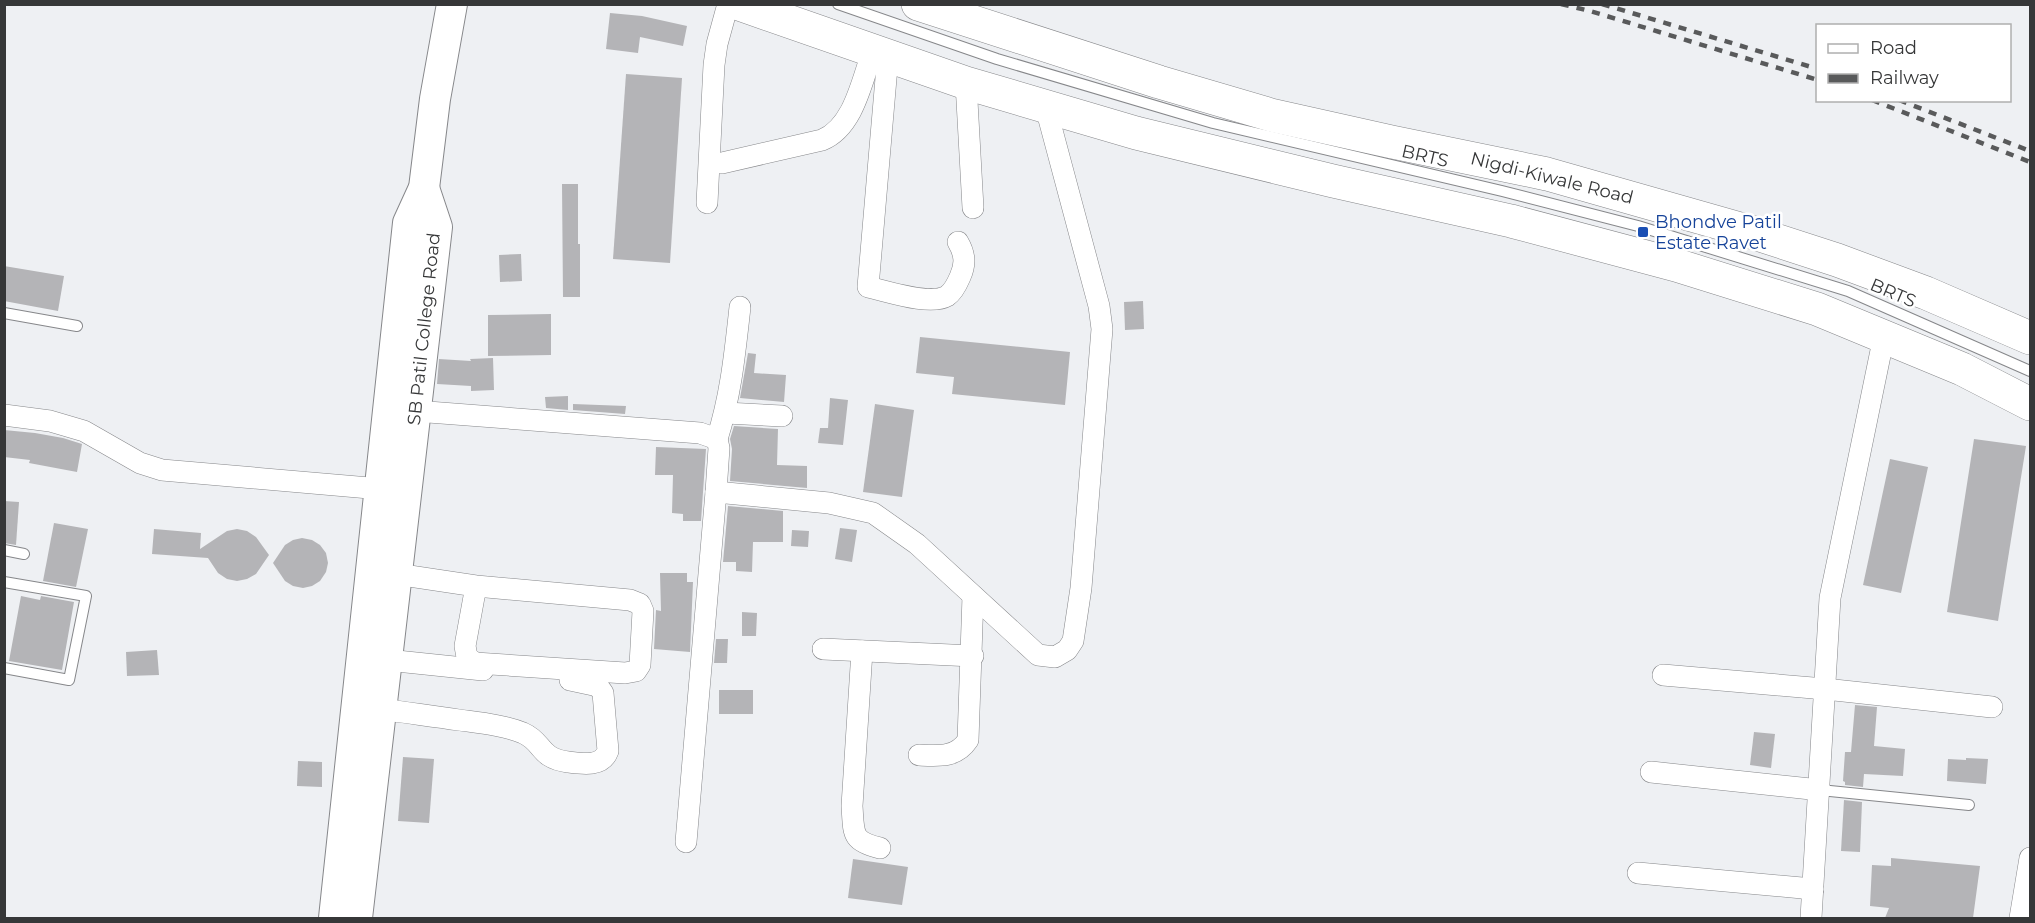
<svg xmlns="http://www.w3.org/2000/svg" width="2035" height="923" font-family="Montserrat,sans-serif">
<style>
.building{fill:#b4b4b7}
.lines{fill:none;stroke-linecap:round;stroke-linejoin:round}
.lane-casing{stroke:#86878a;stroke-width:12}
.street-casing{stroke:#86878a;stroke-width:22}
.secondary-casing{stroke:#86878a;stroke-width:32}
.primary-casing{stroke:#86878a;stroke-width:34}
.lane{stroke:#fff;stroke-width:10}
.street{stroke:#fff;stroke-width:21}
.secondary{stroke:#fff;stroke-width:30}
.primary{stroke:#fff;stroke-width:33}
.rail{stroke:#595a5b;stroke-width:4.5;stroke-dasharray:8 8;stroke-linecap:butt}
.transit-dot{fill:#1a4fb4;stroke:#fff;stroke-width:2}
.labels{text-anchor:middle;stroke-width:5;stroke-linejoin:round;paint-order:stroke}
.street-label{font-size:18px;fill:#363738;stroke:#fff}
.transit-label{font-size:18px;fill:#164399;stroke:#fff;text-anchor:start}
</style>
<rect width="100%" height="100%" fill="#eef0f3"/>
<!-- building -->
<g class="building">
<path d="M610,13L642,16L687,26L683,46L640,37L638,53L606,49Z"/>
<path d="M626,74L682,78L670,263L613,259Z"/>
<path d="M562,184H578V244H580V297H563Z"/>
<path d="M521,254L522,281L500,282L499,255Z"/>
<path d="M4,266L64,276L58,311L4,301Z"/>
<path d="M1143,301L1144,329L1125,330L1124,302Z"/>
<path d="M551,314V355L488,356V315Z"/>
<path d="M920,337L1070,352L1065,405L952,394L954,377L916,373Z"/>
<path d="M748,353L756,354L754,373L786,375L784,402L740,398Z"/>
<path d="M493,358L494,390L471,391V386L437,384L439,359L471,361L470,359Z"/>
<path d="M568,396V410L546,408L545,397Z"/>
<path d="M830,398L848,400L843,445L818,443L820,428H828Z"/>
<path d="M573,404L626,406L625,414L573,410Z"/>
<path d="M875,404L914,410L902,497L863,492Z"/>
<path d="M734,426L778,429L777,465L807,466V488L730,481L732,449L730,439Z"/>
<path d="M4,430L35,433L63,438L82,444L77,472L29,463L30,460L4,457Z"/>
<path d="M1974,439L2026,446L1998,621L1947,612Z"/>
<path d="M656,447L706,449L701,521H683V514L672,513L673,475H655Z"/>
<path d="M1890,459L1928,467L1901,593L1863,585Z"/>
<path d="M4,501L19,502L16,545L4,543Z"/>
<path d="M728,506L783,511V542H753L752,572L736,571V562H723Z"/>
<path d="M54,523L88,529L76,587L43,581Z"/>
<path d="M840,528L857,530L852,562L835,559Z"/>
<path d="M154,529L201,533L200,549L227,531L237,529L247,531L256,537L269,555L256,574L247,579L237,581L227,579L218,573L208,558L152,554Z"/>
<path d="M792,530L809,531L808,547L791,546Z"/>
<path d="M302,538L312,540L320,545L326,553L328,563L326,572L320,581L312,586L303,588L293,586L285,581L273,563L285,545L293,540Z"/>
<path d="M660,573H687V582H693L690,652L654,649L656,610L661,611Z"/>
<path d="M21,596L40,600L41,596L74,602L62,670L9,661Z"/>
<path d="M742,612L757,613L756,636H742Z"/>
<path d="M716,639H728L727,663H714Z"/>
<path d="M157,650L159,675L127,676L126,652Z"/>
<rect x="719" y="690" width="34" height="24"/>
<path d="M1855,705L1877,707L1874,746L1905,749L1903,776L1864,774L1863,787L1845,785V782L1843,781L1845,752H1851Z"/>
<path d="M1754,732L1775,734L1771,768L1750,765Z"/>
<path d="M403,757L434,759L429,823L398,821Z"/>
<path d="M1966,758L1988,759L1986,784L1947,781L1948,759L1966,760Z"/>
<path d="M298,761L322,762V787L297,786Z"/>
<path d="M1844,800L1862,802L1860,852L1841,851Z"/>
<path d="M1891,858L1980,866L1973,918H1885L1889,908L1870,906L1872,865L1891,866Z"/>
<path d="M853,859L908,867L902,905L848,898Z"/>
</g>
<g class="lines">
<!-- lane casing -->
<g class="lane-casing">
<g id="lane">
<path d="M838,4L997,59L1213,123L1502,191L1638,226L1848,291L2030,371"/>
<path d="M4,313L77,326"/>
<path d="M4,550L24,554"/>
<path d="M4,582L86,596L69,680L4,668"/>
<path d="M1820,790L1969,805"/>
</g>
</g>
<!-- street casing -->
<g class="street-casing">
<g id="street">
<path d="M888,55L868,287C887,291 930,306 947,296C953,292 957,284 960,277C966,264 965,254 958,242"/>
<path d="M966,83L973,208"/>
<path d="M722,163L822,140C854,127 862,80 873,50"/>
<path d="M707,203L714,65L717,44L728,4"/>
<path d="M415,411L700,433L717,439L719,448L716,492L686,842"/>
<path d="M726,413L782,416"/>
<path d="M4,415L50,421L84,431L140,463L162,470L381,489"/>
<path d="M717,439C731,395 735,352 740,307"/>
<path d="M716,492L829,503L873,513L917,544L1038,655L1055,657L1067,650L1073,641L1081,588L1102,329L1099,306L1046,108"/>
<path d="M396,574L476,586L630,600L640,604L643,611L640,665L636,671L625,673L475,663L467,657L465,646L476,586"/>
<path d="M823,649L973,656"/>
<path d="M862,651L852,806C854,834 851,841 880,848"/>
<path d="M387,660L483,670"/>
<path d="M1663,675L1825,689L1992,707"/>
<path d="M381,709C407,713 433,716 459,720C481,723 503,725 523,733C544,742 538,758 568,762C583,764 602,767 608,751L603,693L598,686L570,680"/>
<path d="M919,755C939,756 956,758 968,740L973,596"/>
<path d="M1651,772L1820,790"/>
<path d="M1638,873L1813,889"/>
<path d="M1811,918L1830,598L1884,336"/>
<path d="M2020,918L2030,858"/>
</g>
</g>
<!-- secondary casing -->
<g class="secondary-casing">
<g id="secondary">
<path d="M334,918L408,223L424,188L435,99L452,4"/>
<path d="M357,918L437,227L424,188"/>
</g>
</g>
<!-- primary casing -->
<g class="primary-casing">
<g id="primary">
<path d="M739,4L966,83L1136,133L1333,181L1511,221L1676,265L1817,309L1962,369L2030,404"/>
<path d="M918,4L1159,82L1271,115L1392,142L1547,174L1751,232L1837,260L1926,293L2030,338"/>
</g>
</g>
<!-- lane -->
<use href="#lane" class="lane"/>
<!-- street -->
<use href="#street" class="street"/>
<!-- secondary -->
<use href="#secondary" class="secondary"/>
<!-- primary -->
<use href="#primary" class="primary"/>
<!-- rail -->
<g class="rail">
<path d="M1561,4L1590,11L1818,80"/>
<path d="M1602,4L1818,69"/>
<path d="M1872,100L2030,162"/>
<path d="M1899,100L2030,151"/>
</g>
</g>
<!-- markers -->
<rect class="transit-dot" x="1637" y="226" width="12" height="12" rx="3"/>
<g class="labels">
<!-- street labels -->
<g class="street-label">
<text transform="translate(1425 156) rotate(13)" y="6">BRTS</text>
<text transform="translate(1552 178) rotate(14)" y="6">Nigdi-Kiwale Road</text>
<text transform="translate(1893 293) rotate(23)" y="6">BRTS</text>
<text transform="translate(424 329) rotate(-84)" y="6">SB Patil College Road</text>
</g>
<!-- transit labels -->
<g class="transit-label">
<text x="1655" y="228">Bhondve Patil<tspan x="1655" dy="21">Estate Ravet</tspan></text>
</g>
</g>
<!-- border -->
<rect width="2035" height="923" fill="none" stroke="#363738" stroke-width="12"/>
<!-- legend -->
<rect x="1816" y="24" width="195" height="78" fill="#ffffff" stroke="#afafaf" stroke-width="1.5"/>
<rect x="1828" y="44" width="30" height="9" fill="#ffffff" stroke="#afafaf" stroke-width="1.5"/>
<text x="1870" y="54" font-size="18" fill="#363738">Road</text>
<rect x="1828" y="74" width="30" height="9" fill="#595a5b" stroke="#afafaf" stroke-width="1.5"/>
<text x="1870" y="84" font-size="18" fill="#363738">Railway</text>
</svg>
